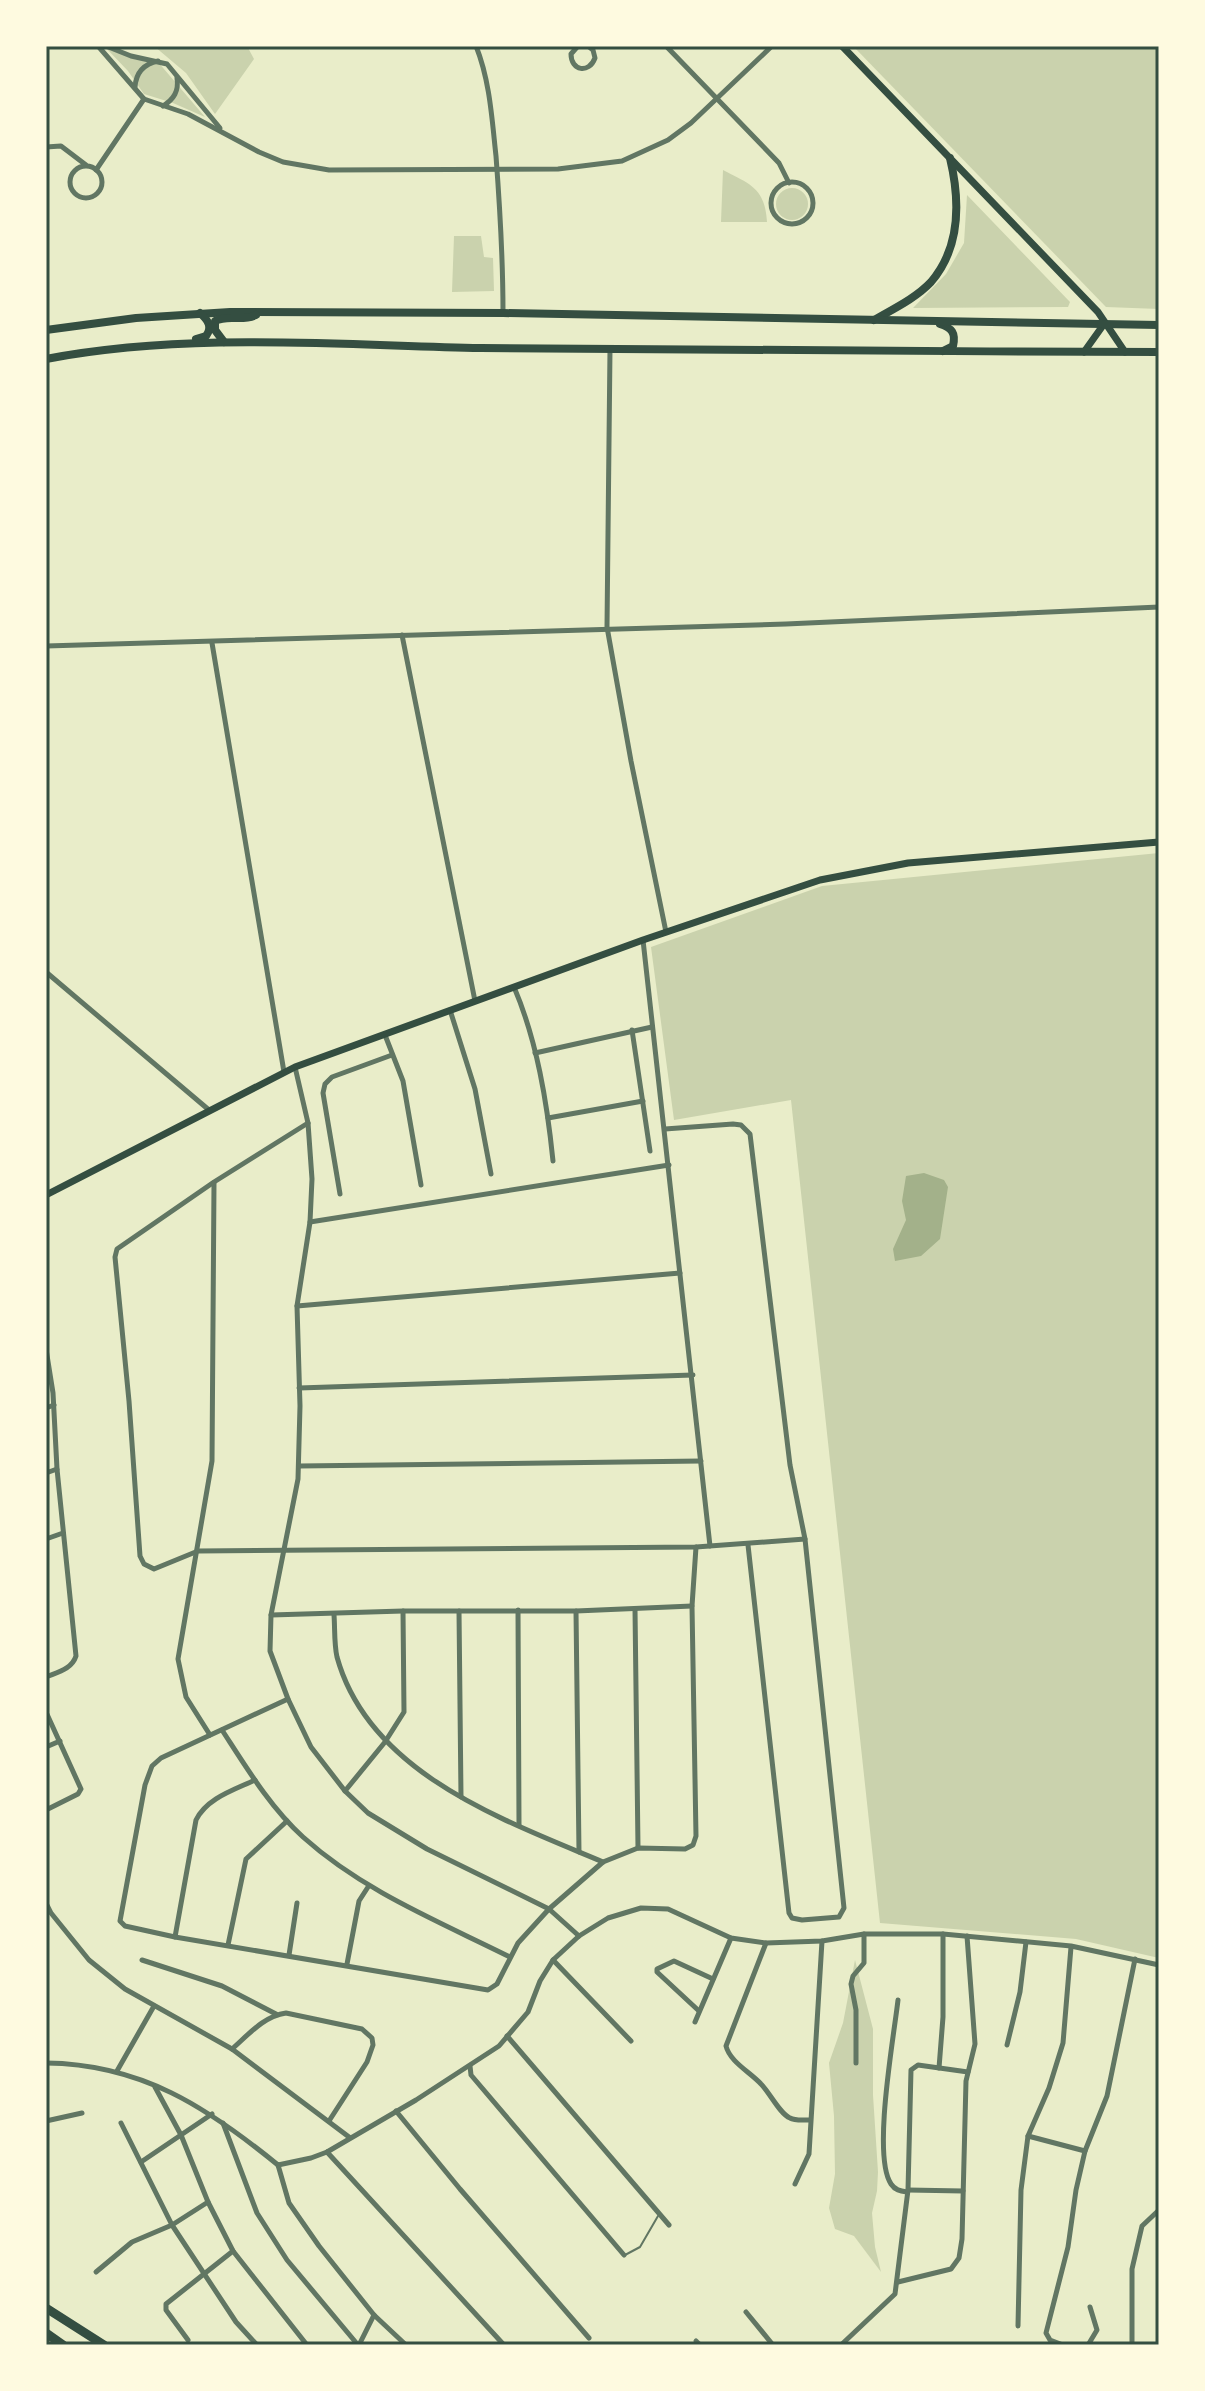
<svg xmlns="http://www.w3.org/2000/svg" width="1205" height="2391" font-family="Roboto,sans-serif">
<style>
.green{fill:#cad2ad}
.water{fill:#a3b18a}
.lines{fill:none;stroke-linecap:round;stroke-linejoin:round}
.service{stroke:#617663;stroke-width:2}
.minor{stroke:#617663;stroke-width:5}
.secondary{stroke:#344e41;stroke-width:7}
.primary{stroke:#344e41;stroke-width:8}
.motorway{stroke:#344e41;stroke-width:9}
.neatline{fill:none;stroke:#344e41;stroke-width:3}
</style>
<rect width="100%" height="100%" fill="#e9edc9"/>
<!-- green -->
<g class="green">
<path d="M154,46H247L254,59L215,114L186,73Z"/>
<path d="M853,46H1159V309L1106,307Z"/>
<path d="M106,48L134,59L158,62L205,117L173,103L144,94L128,71Z"/>
<path d="M723,170C750,184 765,188 767,222H721Z"/>
<circle cx="792" cy="204" r="16"/>
<path d="M967,195L1070,302L1068,307L913,308L946,274L964,243Z"/>
<path d="M454,236H481L484,257L493,258L494,291L452,292Z"/>
<path d="M1159,853V1958L1076,1939L880,1923L791,1100L674,1120L651,947L822,886Z"/>
<path d="M855,1960L873,2029V2095L878,2172L877,2191L872,2213L875,2247L881,2272L854,2236L835,2229L829,2208L835,2174L834,2116L829,2063L843,2023Z"/>
</g>
<!-- water -->
<path class="water" d="M924,1173L944,1180L948,1187L940,1239L921,1256L895,1261L893,1249L906,1220L902,1201L906,1176Z"/>
<g class="lines">
<!-- service -->
<path class="service" d="M625,2255L640,2247L658,2216"/>
<!-- minor -->
<g class="minor">
<path d="M98,46L144,99L188,114L259,152L283,162L329,170L558,169L622,161L668,140L691,123L772,46"/>
<path d="M106,46L131,56L167,64L220,128"/>
<path d="M476,46C490,81 492,120 496,156C500,209 503,259 503,312"/>
<path d="M578,46L571,54C571,71 589,74 595,58L593,50L588,46"/>
<path d="M666,46L779,163L789,183"/>
<path d="M135,87C136,72 144,64 158,61"/>
<path d="M163,106C174,99 179,91 177,78"/>
<path d="M46,147L61,146L86,165"/>
<circle cx="86" cy="182" r="16"/>
<path d="M96,170L144,99"/>
<circle cx="792" cy="203" r="21"/>
<path d="M610,349L607,627L631,761L666,932"/>
<path d="M402,635L475,1001"/>
<path d="M212,643L284,1072"/>
<path d="M46,646L786,624L1159,607"/>
<path d="M643,940L710,1546"/>
<path d="M46,972L209,1110"/>
<path d="M514,987C537,1041 547,1102 553,1161"/>
<path d="M450,1010L475,1089L491,1174"/>
<path d="M632,1030L650,1151"/>
<path d="M385,1035L403,1081L421,1185"/>
<path d="M535,1053L652,1027"/>
<path d="M295,1067L308,1123L312,1179L310,1222L297,1306L300,1406L298,1479L271,1615L270,1651L288,1699L311,1747L345,1791L368,1813L427,1849L549,1909L579,1936"/>
<path d="M548,1118L643,1101"/>
<path d="M308,1123L214,1182L117,1249L115,1257L129,1401L140,1556L144,1564L154,1569L198,1551L696,1547L805,1539"/>
<path d="M665,1129L733,1124L741,1125L750,1134L790,1465L805,1539L844,1908L839,1917L802,1920L792,1918L789,1913L748,1545"/>
<path d="M340,1194L323,1093L325,1084L332,1077L392,1055"/>
<path d="M310,1222L669,1165"/>
<path d="M297,1306L680,1273"/>
<path d="M46,1349L53,1393L57,1469L76,1656C72,1669 58,1672 46,1677"/>
<path d="M299,1388L693,1375"/>
<path d="M46,1408L54,1405"/>
<path d="M299,1466L701,1461"/>
<path d="M46,1473L57,1469"/>
<path d="M46,1539L63,1533"/>
<path d="M635,1609L638,1848"/>
<path d="M518,1610L519,1825"/>
<path d="M459,1611L461,1797"/>
<path d="M576,1611L579,1852"/>
<path d="M271,1615L403,1611H576L692,1606"/>
<path d="M334,1615C335,1628 334,1644 337,1657C369,1773 503,1820 603,1862"/>
<path d="M288,1699L161,1758L152,1766L145,1785L120,1921L125,1926L175,1937L488,1990L497,1984L518,1943L549,1909L603,1862L638,1848L685,1849L693,1845L696,1836L692,1606L696,1547"/>
<path d="M46,1712L81,1789L78,1794L46,1810"/>
<path d="M222,1730C246,1767 270,1807 303,1837C363,1891 438,1921 510,1957"/>
<path d="M210,1735L186,1697L178,1659L212,1461L214,1183"/>
<path d="M46,1747L60,1741"/>
<path d="M345,1791L385,1742L404,1712L403,1611"/>
<path d="M46,1903L51,1913L89,1960L125,1989L232,2049L349,2137"/>
<path d="M175,1937L196,1820C207,1798 234,1790 255,1780"/>
<path d="M766,1943L726,2046C730,2062 750,2072 761,2084C770,2093 780,2114 790,2118C795,2121 803,2120 809,2120"/>
<path d="M228,1945L246,1859L287,1821"/>
<path d="M289,1955L297,1903"/>
<path d="M142,1960L222,1986L276,2014"/>
<path d="M553,1960L631,2041"/>
<path d="M347,1964L359,1901L368,1887"/>
<path d="M898,2000C894,2036 872,2156 891,2184C895,2190 900,2191 907,2192"/>
<path d="M699,2011L657,1972V1969L674,1961L713,1979"/>
<path d="M695,2022L731,1938"/>
<path d="M507,2036L669,2225"/>
<path d="M1007,2045L1020,1992L1026,1942"/>
<path d="M232,2049C248,2035 264,2016 286,2013L362,2029L372,2038L373,2045L367,2062L329,2121"/>
<path d="M46,2063C141,2064 207,2107 278,2165L311,2158L327,2152L416,2100L499,2046L528,2012L540,1981L553,1960L579,1936L608,1918L641,1908L668,1909L731,1938L766,1943L822,1941L864,1934H943L1071,1946L1159,1965"/>
<path d="M856,2063V2010L851,1984L853,1976L864,1963V1934"/>
<path d="M470,2066L471,2075L624,2255"/>
<path d="M939,2068L943,2017V1934"/>
<path d="M117,2071L154,2006"/>
<path d="M155,2087L181,2135L208,2202L233,2251L307,2345"/>
<path d="M396,2111L460,2189L589,2338"/>
<path d="M46,2121L82,2113"/>
<path d="M121,2123L172,2225L236,2322L257,2345"/>
<path d="M223,2123L257,2213L287,2260L358,2345"/>
<path d="M1028,2136L1085,2151"/>
<path d="M327,2152L504,2345"/>
<path d="M141,2162L212,2114"/>
<path d="M278,2165L289,2203L319,2246L374,2315L406,2345"/>
<path d="M795,2184L809,2154L822,1941"/>
<path d="M908,2190L963,2191"/>
<path d="M96,2272L132,2242L172,2225L208,2202"/>
<path d="M898,2282L951,2269L959,2258L962,2239L966,2081L975,2044L967,1936"/>
<path d="M746,2312L773,2345"/>
<path d="M1018,2326L1021,2190L1028,2136L1049,2088L1063,2043L1071,1947"/>
<path d="M188,2340L166,2310V2304L233,2251"/>
<path d="M696,2341L700,2345"/>
<path d="M359,2345L374,2315"/>
<path d="M841,2345L895,2294L908,2190L911,2070L918,2065L968,2072"/>
<path d="M1063,2345L1050,2340L1046,2333L1068,2247L1076,2190L1085,2151L1107,2096L1135,1959"/>
<path d="M1088,2345L1097,2330L1090,2307"/>
<path d="M1132,2345V2269L1142,2226L1159,2210"/>
</g>
<!-- secondary -->
<g class="secondary">
<path d="M842,46L1098,312L1125,352"/>
<path d="M1084,352L1104,324"/>
<path d="M46,1195L295,1067L643,940L820,880L908,863L1159,842"/>
</g>
<!-- primary -->
<g class="primary">
<path d="M874,320C893,309 916,298 931,282C961,247 960,200 950,158"/>
<path d="M940,324C952,328 956,333 953,346L943,351"/>
<path d="M46,330L136,318L230,312L503,313L1159,325"/>
<path d="M196,339L206,336C213,327 208,320 200,313"/>
<path d="M224,342L215,330V321C228,314 242,322 256,315"/>
<path d="M46,359C189,332 336,345 481,348C707,351 933,351 1159,352"/>
</g>
<!-- motorway -->
<g class="motorway">
<path d="M46,2308L104,2345"/>
<path d="M46,2333L63,2345"/>
</g>
</g>
<!-- border -->
<rect width="1205" height="2391" fill="none" stroke="#fefae0" stroke-width="96"/>
<rect x="48" y="48" width="1109" height="2295" class="neatline"/>
</svg>
